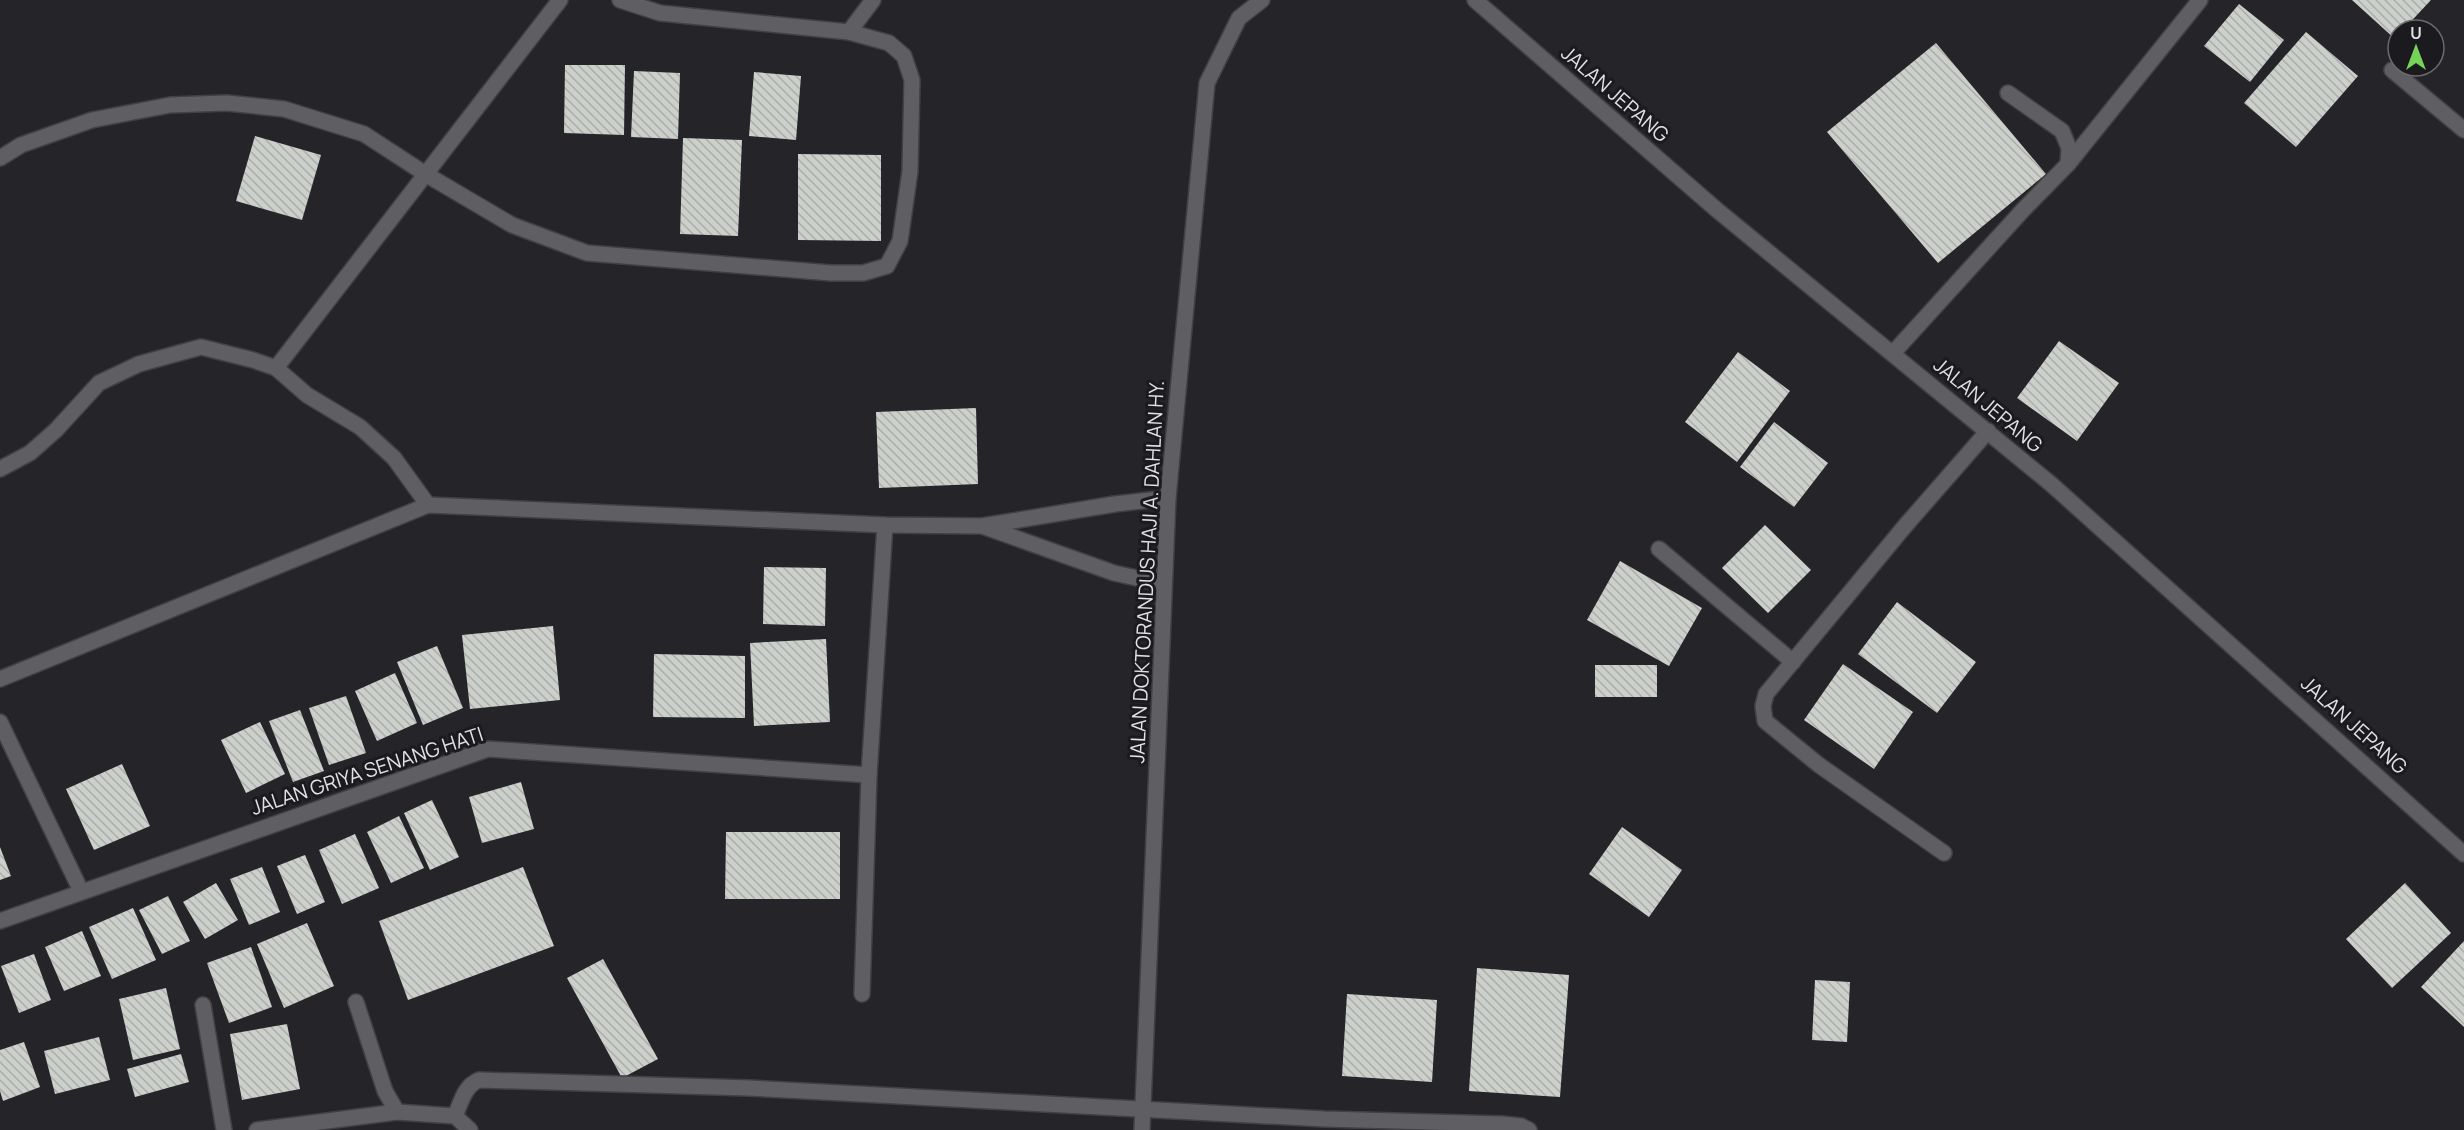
<svg xmlns="http://www.w3.org/2000/svg" width="2464" height="1130" font-family="Manrope,sans-serif">
<style>
.building{fill:url(#building-back-hatch)}
.lines{fill:none;stroke-linecap:round;stroke-linejoin:round}
.minor-casing{stroke:#414144;stroke-width:18}
.minor{stroke:#5f5e63;stroke-width:15}
.labels{text-anchor:middle;stroke-width:6;stroke-linejoin:round;paint-order:stroke}
.street-label{font-size:20px;fill:#e2e1e4;stroke:#1b1b1f}
</style>
<defs>
<pattern id="building-back-hatch" width="6" height="6" patternUnits="userSpaceOnUse" patternTransform="scale(1.5)"><rect width="6" height="6" fill="#ccd0cb"/><path d="M-1 5l2 2M0 0l6 6M5-1l2 2" fill="none" stroke="#aaada9"/></pattern>
</defs>
<rect width="100%" height="100%" fill="#252429"/>
<!-- building -->
<g class="building">
<path d="M2352,0H2431L2403,30H2398V35L2395,39Z"/>
<path d="M2239,4L2284,40L2250,82L2204,46Z"/>
<path d="M2306,32L2358,76L2296,147L2244,103Z"/>
<path d="M1936,43L2046,174L1938,263L1827,132Z"/>
<path d="M565,65H625L624,135L564,133Z"/>
<path d="M634,71L680,73L678,139L631,137Z"/>
<path d="M754,72L801,76L796,140L749,136Z"/>
<path d="M255,136L321,155L302,220L236,201Z"/>
<path d="M683,138L742,140L738,236L680,234Z"/>
<path d="M798,154L881,155V241L798,240Z"/>
<path d="M2059,341L2119,383L2077,441L2017,398Z"/>
<path d="M1738,352L1790,391L1737,462L1685,422Z"/>
<path d="M976,408L978,484L879,488L876,412Z"/>
<path d="M1774,422L1828,463L1794,507L1740,467Z"/>
<path d="M1765,525L1811,570L1768,613L1722,568Z"/>
<path d="M1620,561L1702,608L1669,666L1587,620Z"/>
<path d="M764,567L826,568L825,626L763,624Z"/>
<path d="M1897,602L1976,662L1937,713L1858,654Z"/>
<path d="M553,626L560,700L470,709L462,635Z"/>
<path d="M826,639L830,722L754,726L750,643Z"/>
<path d="M437,646L463,708L423,725L397,662Z"/>
<path d="M654,654L745,656V718L653,717Z"/>
<path d="M1843,664L1913,712L1874,769L1804,720Z"/>
<rect x="1595" y="665" width="62" height="32"/>
<path d="M395,673L417,723L377,741L355,691Z"/>
<path d="M346,696L366,753L329,765L309,708Z"/>
<path d="M300,710L324,771L293,782L269,721Z"/>
<path d="M260,722L285,774L246,793L221,740Z"/>
<path d="M122,764L150,826L94,850L66,789Z"/>
<path d="M521,782L534,829L482,843L469,797Z"/>
<path d="M432,800L459,857L430,870L404,813Z"/>
<path d="M399,816L424,868L391,883L367,832Z"/>
<path d="M1622,827L1682,870L1649,917L1589,874Z"/>
<path d="M726,832H840V899H725Z"/>
<path d="M355,834L379,888L342,904L319,850Z"/>
<path d="M0,847L11,876L0,880Z"/>
<path d="M305,855L325,902L297,914L277,866Z"/>
<path d="M262,867L280,912L249,925L230,879Z"/>
<path d="M523,867L554,946L408,1000L379,921Z"/>
<path d="M216,883L238,920L205,939L183,902Z"/>
<path d="M2405,883L2451,933L2392,988L2346,939Z"/>
<path d="M168,896L190,941L162,954L139,910Z"/>
<path d="M133,908L156,960L112,979L89,927Z"/>
<path d="M307,923L334,986L284,1008L257,944Z"/>
<path d="M82,931L101,976L64,991L45,947Z"/>
<path d="M2464,941V1027L2421,987Z"/>
<path d="M251,947L272,1007L229,1023L207,963Z"/>
<path d="M34,954L51,1000L19,1013L1,966Z"/>
<path d="M603,959L658,1059L622,1078L567,978Z"/>
<path d="M1477,968L1569,975L1560,1097L1469,1091Z"/>
<path d="M1815,980L1850,982L1847,1042L1812,1040Z"/>
<path d="M166,988L180,1049L133,1060L119,999Z"/>
<path d="M1347,994L1437,1000L1432,1082L1342,1076Z"/>
<path d="M287,1024L300,1089L242,1100L230,1034Z"/>
<path d="M99,1037L110,1080L55,1094L44,1051Z"/>
<path d="M24,1042L40,1087L3,1101L0,1091V1050Z"/>
<path d="M181,1054L189,1082L135,1097L127,1069Z"/>
</g>
<g class="lines">
<!-- minor casing -->
<g class="minor-casing">
<g id="minor">
<path d="M1475,0L1717,210L2051,484L2464,854"/>
<path d="M849,32L873,0"/>
<path d="M2392,70L2464,130"/>
<path d="M0,158L21,145L92,120L170,105L227,103L284,109L364,134L427,175L512,225L587,253L831,273H863L887,266L900,241L910,171L912,80L904,56L889,43L849,32L660,13L620,0"/>
<path d="M2068,164L2200,0"/>
<path d="M1893,353L2023,210L2068,164L2069,148L2062,131L2008,93"/>
<path d="M276,368L560,0"/>
<path d="M0,469L30,453L56,430L99,383L139,364L201,347L253,360L276,368L307,395L360,427L394,458L428,505"/>
<path d="M982,526L1114,573L1164,584"/>
<path d="M1659,549L1793,662"/>
<path d="M0,679L428,505L885,525L982,526L1115,504L1168,498"/>
<path d="M0,722L81,891"/>
<path d="M1944,853L1819,765L1765,721L1763,706L1766,694L1905,526L1988,431"/>
<path d="M0,921L488,749L869,775"/>
<path d="M862,994L869,775L885,525"/>
<path d="M356,1002L385,1091L397,1112"/>
<path d="M203,1005L224,1130"/>
<path d="M455,1116C461,1103 464,1086 479,1080L749,1088L1325,1119L1502,1124L1521,1126L1529,1130"/>
<path d="M257,1130L397,1112L455,1116L470,1130"/>
<path d="M1142,1130L1168,498L1207,83L1239,18L1262,0"/>
</g>
</g>
<!-- minor -->
<use href="#minor" class="minor"/>
</g>
<g class="labels">
<!-- street labels -->
<g class="street-label">
<text transform="translate(1615 94) rotate(41)" y="7">JALAN JEPANG</text>
<text transform="translate(1988 405) rotate(40)" y="7">JALAN JEPANG</text>
<text transform="translate(1147 572) rotate(-87)" y="7">JALAN DOKTORANDUS HAJI A. DAHLAN HY.</text>
<text transform="translate(2354 725) rotate(42)" y="7">JALAN JEPANG</text>
<text transform="translate(367 771) rotate(-18)" y="7">JALAN GRIYA SENANG HATI</text>
</g>
</g>
<!-- north arrow -->
<g transform="translate(2416 48)"><circle r="28" fill="#1b1b1f" stroke="#6b6a6e" stroke-width="1.5"/>
<path d="M0-4.5L10 22L0 15L-10 22Z" fill="#77d259"/>
<text y="-9" font-size="16" font-weight="bold" text-anchor="middle" fill="#e2e1e4">U</text>
</g>
</svg>
